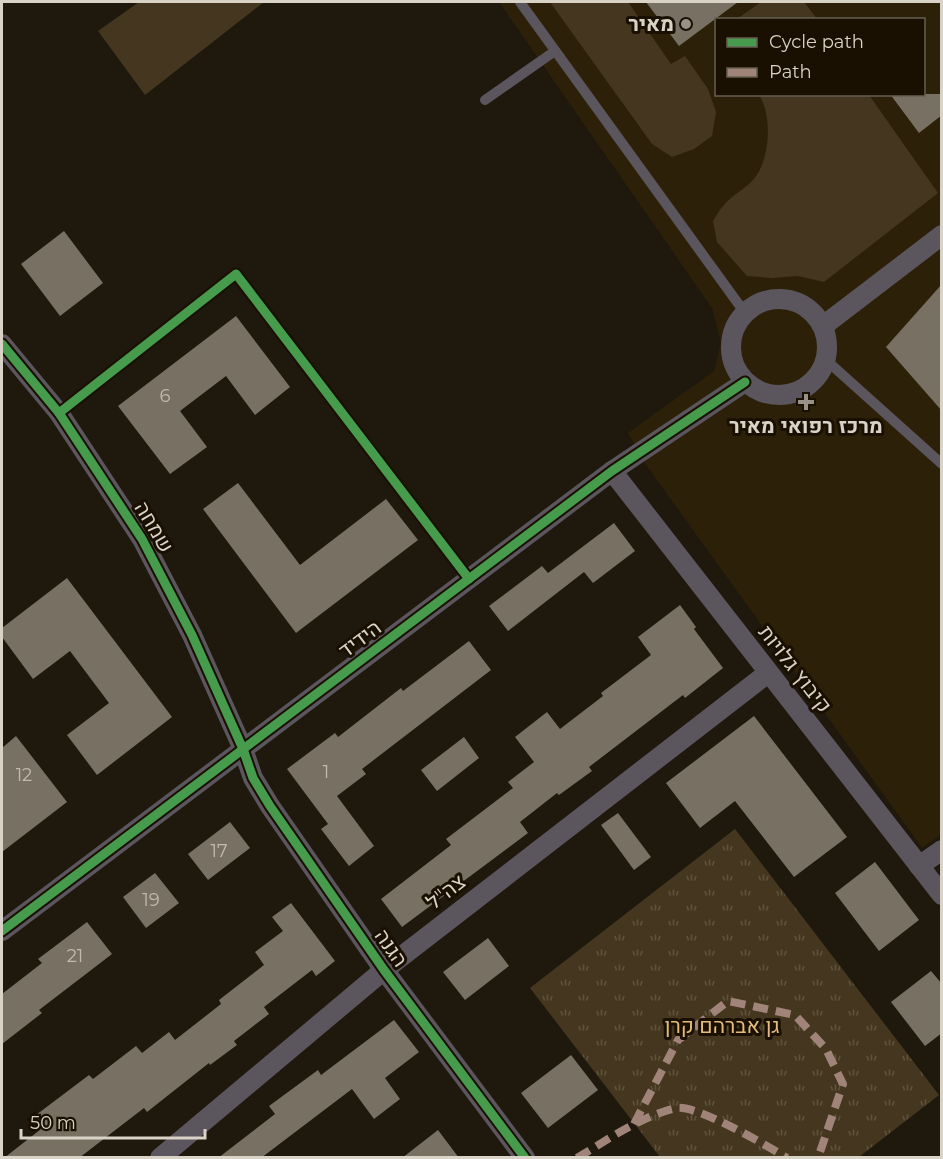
<svg xmlns="http://www.w3.org/2000/svg" width="943" height="1159" font-family="Montserrat,Heebo,sans-serif">
<style>
.built{fill:#2d2008;fill-rule:evenodd}
.green{fill:#45371f}
.park{fill:url(#park-tufts)}
.building{fill:#787062}
.lines{fill:none;stroke-linecap:round;stroke-linejoin:round}
.lane{stroke:#5b555e;stroke-width:10}
.street{stroke:#5b555e;stroke-width:20}
.quiet{stroke:#a18479;stroke-width:8;stroke-dasharray:15 8;stroke-linecap:butt}
.cycleway-casing{stroke:#1a1001;stroke-width:13}
.cycleway{stroke:#469c4c;stroke-width:9}
.poi-dot{fill:#989186;stroke:#1a1001;stroke-width:2}
.labels{text-anchor:middle;stroke-width:6;stroke-linejoin:round;paint-order:stroke}
.number-label{font-size:18px;fill:#c1baae}
.poi-label{font-size:21px;font-weight:bold;fill:#d9d2c7;stroke:#1a1001;text-anchor:end}
.street-label{font-size:21px;fill:#d9d2c7;stroke:#1a1001}
.park-label{font-size:21px;fill:#e4bc79;stroke:#1a1001}
</style>
<defs>
<pattern id="park-tufts" width="24" height="20" patternUnits="userSpaceOnUse" patternTransform="scale(1.5)"><rect width="24" height="20" fill="#45371f"/><path d="M3 7l-1-3M5 7V3M7 7l1-3M15 17l-1-3M17 17v-4M19 17l1-3" fill="none" stroke="#5f533e"/></pattern>
</defs>
<rect width="100%" height="100%" fill="#1e180d"/>
<!-- built -->
<path class="built" d="M499,2H941L942,834L922,848L644,462L628,433L714,371L721,342L712,308ZM716,20H924V94H716Z"/>
<!-- green -->
<g class="green">
<path d="M139,2H264L145,95L98,31Z"/>
<path d="M550,2H628L671,64L685,56L708,89L716,112L712,136L694,149L672,157L652,144Z"/>
<path d="M761,2H804L817,19H737Z"/>
<path d="M759,95H869L938,193L824,282L798,276L772,278L747,276L717,242L713,221C717,215 720,209 724,205C732,195 745,189 753,180C770,162 773,115 759,95Z"/>
</g>
<!-- park -->
<path class="park" d="M735,829L939,1095L859,1157H660L530,988Z"/>
<!-- building -->
<g class="building">
<path d="M646,2H738L679,46Z"/>
<path d="M890,94H942V115L919,133Z"/>
<path d="M64,231L103,283L60,316L21,264Z"/>
<path d="M942,284V411L886,347Z"/>
<path d="M236,316L290,387L255,415L226,376L180,411L207,447L170,474L118,406Z"/>
<path d="M238,483L300,565L386,499L418,540L296,633L203,509Z"/>
<path d="M614,523L635,551L593,583L584,572L508,631L489,606L542,566L548,573Z"/>
<path d="M67,578L172,717L97,775L67,735L109,703L70,651L33,679L2,637V628Z"/>
<path d="M680,605L696,627L694,629L723,668L685,698L683,695L589,767L592,771L559,795L557,793L520,822L528,833L402,927L381,899L451,845L446,839L513,788L508,782L534,762L515,737L547,712L560,729L603,696L601,693L651,655L638,637Z"/>
<path d="M469,641L491,670L362,769L366,774L337,796L374,846L349,866L321,829L328,824L287,769L335,733L338,737L401,688L403,691Z"/>
<path d="M754,716L847,837L794,877L735,801L700,828L666,783Z"/>
<path d="M16,736L67,802L2,852V748Z"/>
<path d="M464,737L479,758L437,791L421,770Z"/>
<path d="M618,813L651,857L634,870L601,825Z"/>
<path d="M230,822L250,848L208,880L188,854Z"/>
<path d="M875,862L919,920L879,951L835,893Z"/>
<path d="M155,873L179,903L146,928L123,897Z"/>
<path d="M291,903L335,961L316,976L312,970L264,1007L269,1014L234,1041L237,1045L210,1065L209,1063L147,1112L144,1108L79,1158H4L41,1129L32,1118L89,1075L93,1079L136,1046L142,1053L169,1032L175,1040L221,1004L219,1000L264,965L255,952L283,931L272,917Z"/>
<path d="M87,922L112,954L39,1010L42,1013L2,1044V994L42,963L38,959Z"/>
<path d="M488,938L509,966L465,1000L443,972Z"/>
<path d="M931,971L942,984V1033L925,1046L891,1002Z"/>
<path d="M394,1020L419,1052L385,1078L400,1099L374,1119L352,1089L261,1158H218L275,1114L269,1106L318,1070L321,1075Z"/>
<path d="M571,1055L598,1090L548,1128L521,1093Z"/>
<path d="M438,1130L459,1158H402Z"/>
</g>
<g class="lines">
<!-- lane -->
<g class="lane">
<path d="M520,2L745,313"/>
<path d="M485,100L555,51"/>
<path d="M826,360L942,464"/>
</g>
<!-- street -->
<g class="street">
<circle cx="779" cy="347" r="48"/>
<path d="M823,326L942,235"/>
<path d="M2,344L59,413L142,539L192,635L243,749L253,778L270,806L384,970L525,1158"/>
<path d="M612,471L942,895"/>
<path d="M919,866L942,850"/>
<path d="M2,931L612,471L745,382"/>
<path d="M160,1158L384,970L768,673"/>
</g>
<!-- quiet -->
<g class="quiet">
<path d="M634,1124L678,1040L728,1001L795,1015L826,1049L843,1084L818,1158"/>
<path d="M577,1158C607,1140 643,1115 677,1108C697,1105 768,1146 787,1158"/>
</g>
<!-- cycleway casing -->
<g class="cycleway-casing">
<g id="cycleway">
<path d="M2,344L59,413L142,539L192,635L243,749L253,778L270,806L384,970L525,1158"/>
<path d="M59,413L236,274L469,579"/>
<path d="M2,931L612,471L745,382"/>
</g>
</g>
<!-- cycleway -->
<use href="#cycleway" class="cycleway"/>
</g>
<!-- markers -->
<g class="poi-dot">
<circle cx="686" cy="24" r="6"/>
<path d="M803 393h6v6h6v6h-6v6h-6v-6h-6v-6h6z"/>
</g>
<g class="labels">
<!-- number labels -->
<g class="number-label">
<text x="165" y="402">6</text>
<text x="326" y="778">1</text>
<text x="24" y="781">12</text>
<text x="219" y="857">17</text>
<text x="151" y="906">19</text>
<text x="75" y="962">21</text>
</g>
<!-- poi labels -->
<g class="poi-label">
<text x="674" y="31">מאיר</text>
<text x="806" y="433" text-anchor="middle">מרכז רפואי מאיר</text>
</g>
<!-- street labels -->
<g class="street-label">
<text transform="translate(154 527) rotate(59)" y="7">שמחה</text>
<text transform="translate(360 639) rotate(-37)" y="7">הידיד</text>
<text transform="translate(795 669) rotate(52)" y="7">קיבוץ גלויות</text>
<text transform="translate(446 892) rotate(-38)" y="7">צה"ל</text>
<text transform="translate(391 948) rotate(55)" y="7">הגנה</text>
</g>
<!-- park labels -->
<g class="park-label">
<text x="722" y="1033">גן אברהם קרן</text>
</g>
</g>
<!-- border -->
<rect width="943" height="1159" fill="none" stroke="#d9d2c7" stroke-width="6"/>
<!-- legend -->
<rect x="715" y="18" width="210" height="78" fill="#1a1001" stroke="#665e50" stroke-width="1.5"/>
<rect x="727" y="38" width="30" height="9" fill="#469c4c" stroke="#665e50" stroke-width="1.5"/>
<text x="769" y="48" font-size="18" fill="#d9d2c7">Cycle path</text>
<rect x="727" y="68" width="30" height="9" fill="#a18479" stroke="#665e50" stroke-width="1.5"/>
<text x="769" y="78" font-size="18" fill="#d9d2c7">Path</text>
<!-- scale -->
<path d="M21 1129v9h184v-9" fill="none" stroke="#d9d2c7" stroke-width="3"/>
<text x="30" y="1129" font-size="18" fill="#d9d2c7" stroke="#1a1001" stroke-width="4.5" paint-order="stroke">50 m</text>
</svg>
